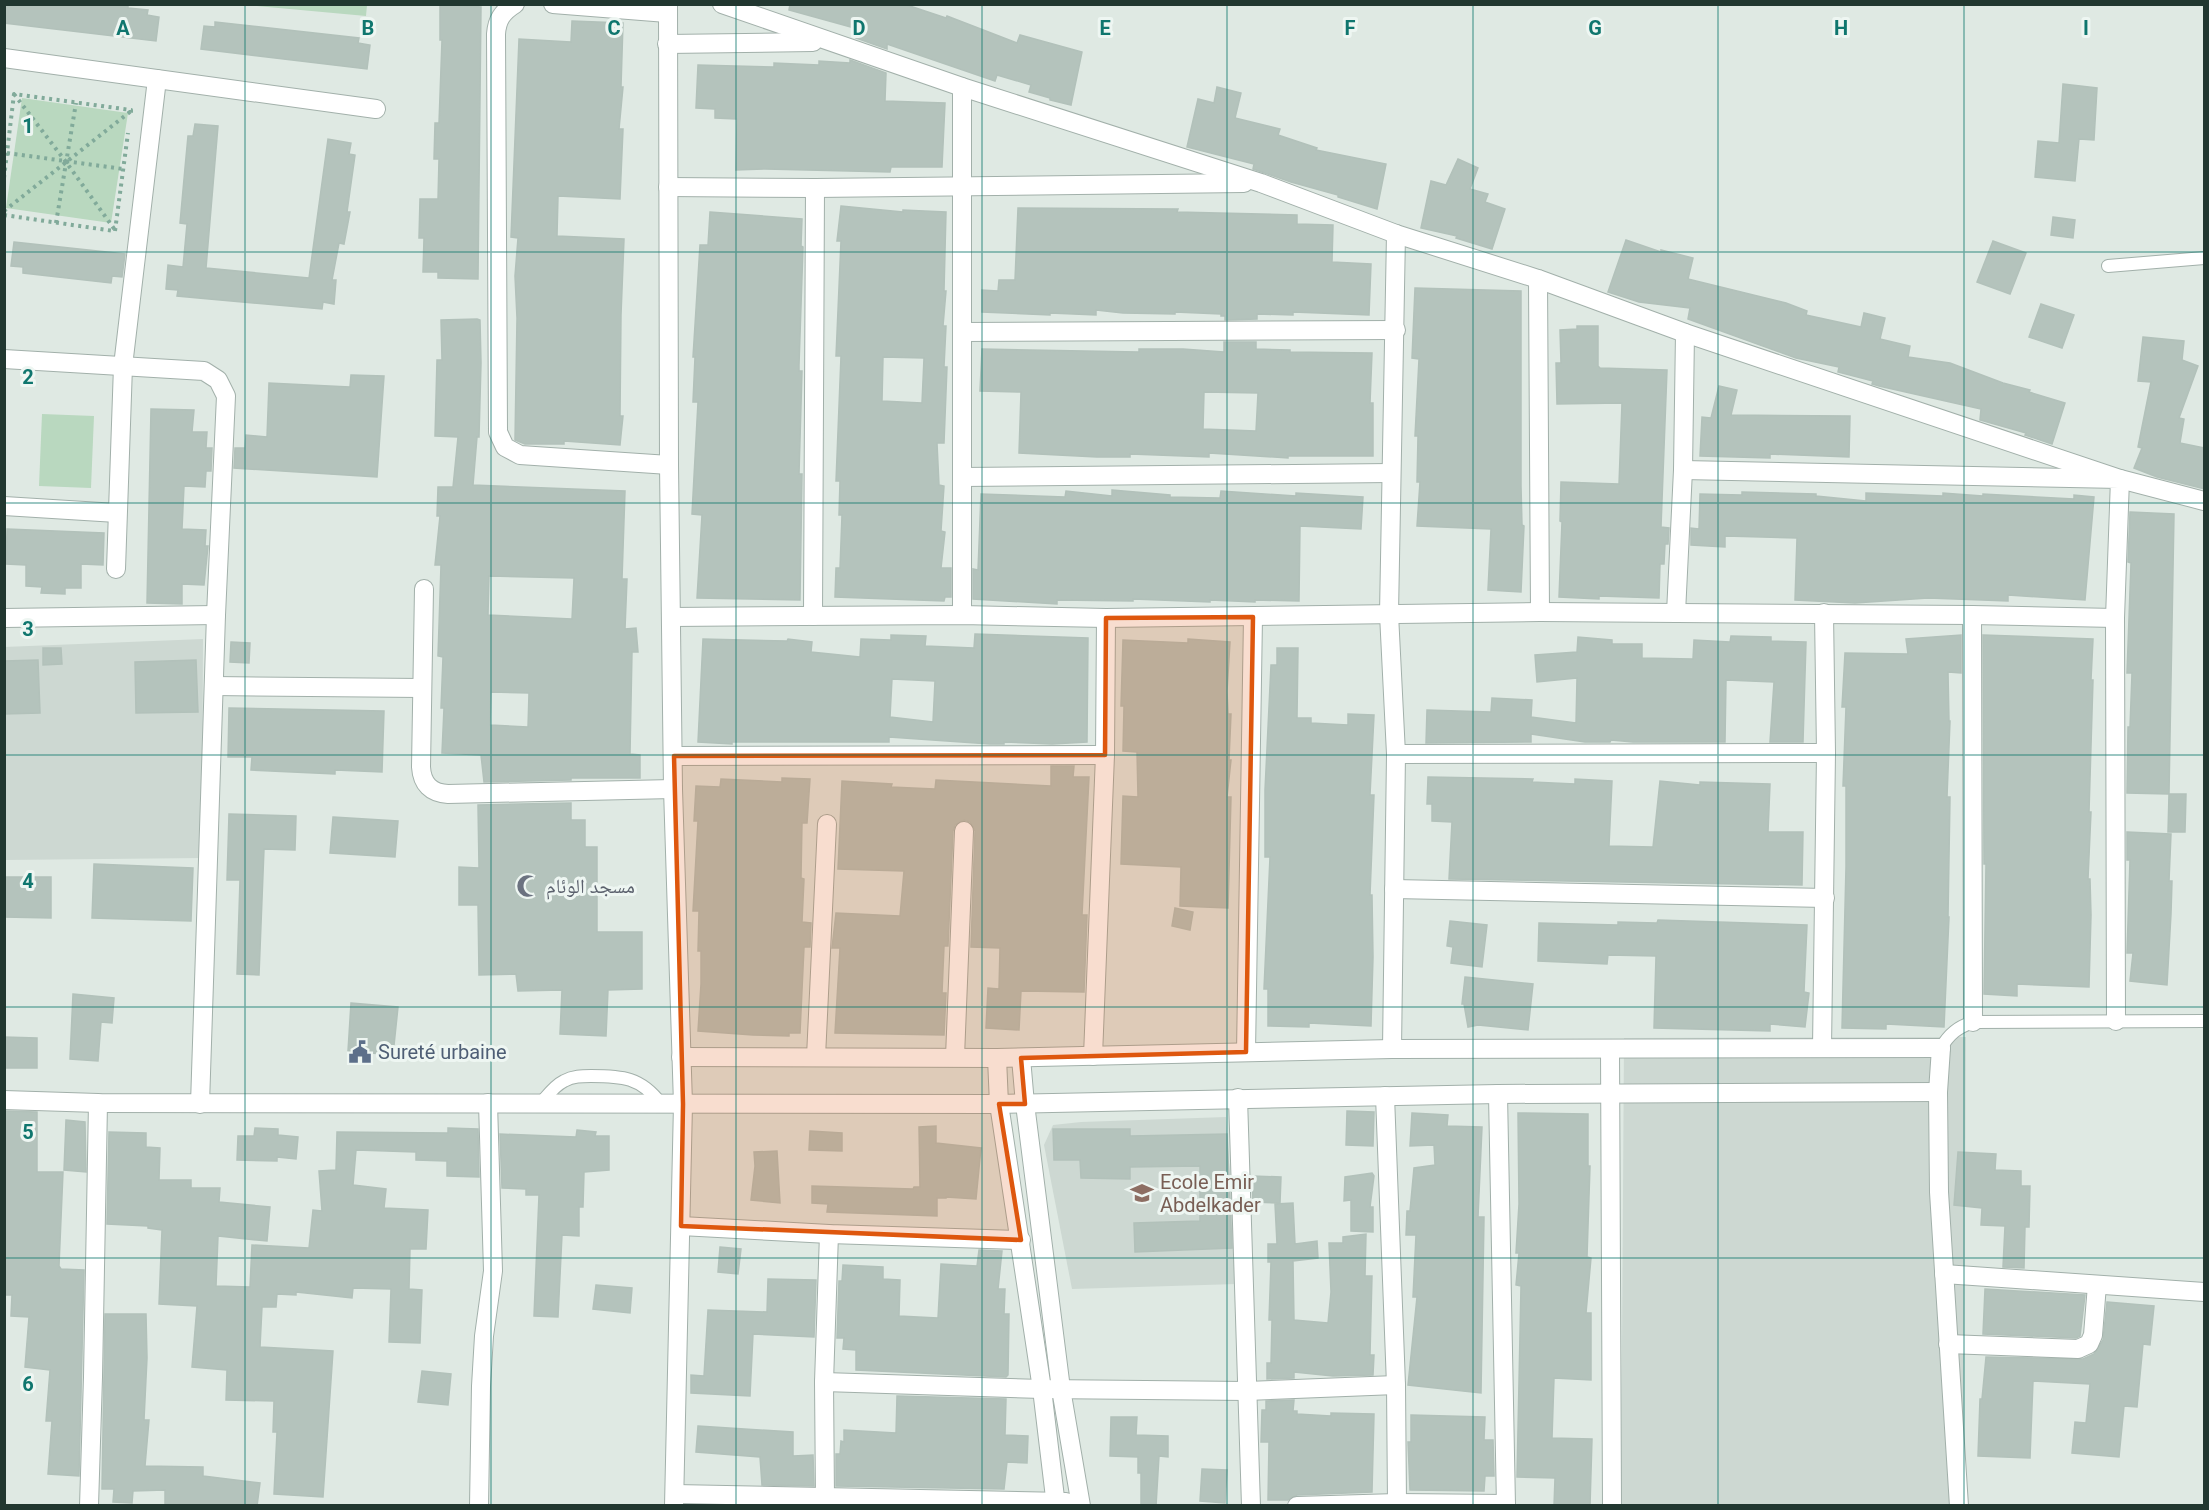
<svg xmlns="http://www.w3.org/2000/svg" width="2209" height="1510" font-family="Roboto,'Noto Naskh Arabic',sans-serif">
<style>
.built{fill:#cdd8d2}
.green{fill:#b9d8bf}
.building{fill:#b4c3bc;stroke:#b2c1ba;stroke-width:1.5;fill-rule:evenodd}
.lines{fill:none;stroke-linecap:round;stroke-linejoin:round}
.service-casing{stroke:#a2b0aa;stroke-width:14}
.minor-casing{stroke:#a2b0aa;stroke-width:20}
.tertiary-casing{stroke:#a2b0aa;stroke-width:20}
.path{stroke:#81aa9a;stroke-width:4;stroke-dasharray:3 4.5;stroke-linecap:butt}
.service{stroke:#fff;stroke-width:12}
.minor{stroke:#fff;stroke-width:18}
.tertiary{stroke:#fff;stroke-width:18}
.marked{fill:#de570e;fill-opacity:0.2;stroke:#de570e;stroke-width:4.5;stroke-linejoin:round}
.grid{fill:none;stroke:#0f766e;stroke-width:1.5;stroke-opacity:0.55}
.labels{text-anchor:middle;stroke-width:6;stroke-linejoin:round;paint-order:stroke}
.worship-label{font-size:20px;fill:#5b616d;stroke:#eef6f2;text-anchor:start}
.service-label{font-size:20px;fill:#4e5e75;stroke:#eef6f2;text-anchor:start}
.education-label{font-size:20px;fill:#785e54;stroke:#eef6f2;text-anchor:start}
.grid-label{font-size:20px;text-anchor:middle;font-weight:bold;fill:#0f766e;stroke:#eef6f2;stroke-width:6;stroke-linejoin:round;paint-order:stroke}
</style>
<rect width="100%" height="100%" fill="#dfe9e3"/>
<!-- built -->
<g class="built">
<path d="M203,639L202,858L5,860L4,647Z"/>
<path d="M1966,1037L1963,1505L1621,1506L1624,1038Z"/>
<path d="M1226,1117L1237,1284L1072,1289L1044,1145L1053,1125L1081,1122Z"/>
</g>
<!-- green -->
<g class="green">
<path d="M245,5L367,4V5L366,16Z"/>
<path d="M22,98L128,113L111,223L6,208Z"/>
<path d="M42,414L94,416L91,488L39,486Z"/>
</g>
<!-- building -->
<g class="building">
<path d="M4,4H128V8L148,10L147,15L159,17L156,41L4,23Z"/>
<path d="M440,4L481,7L478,279L438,278V272H423L424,238H419L420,199H438L439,159H434L435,123H439L442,40H440Z"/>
<path d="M790,4H904L946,18L947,16L1017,43L1020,35L1082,52L1071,105L1050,100V98L1029,92L1031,85L997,75L995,81L887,44V49L856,38L858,29L789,10Z"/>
<path d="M572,21L623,23L621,87H623L619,129H623L620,199L558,196L557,236L624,239L621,315L620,416H623L620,445L564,441V444H525L515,440L517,318L515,276L518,238L511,237L519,39L571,42Z"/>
<path d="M215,22L359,38L358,43L370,45L367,69L201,49L204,26L215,27Z"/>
<path d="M850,60L886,73L885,101L945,103L942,167H891L890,172L765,169L736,170L737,119L715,118V109L696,108L698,65L774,67V63L819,65V61L850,63Z"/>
<path d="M2063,84L2097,88L2094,140L2079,139L2075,181L2035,177L2038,141L2059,143Z"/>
<path d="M1217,87L1241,93L1235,118L1280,129L1278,135L1317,148L1316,150L1386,164L1377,209L1338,197V195L1291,182L1253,169L1254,164L1187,147L1198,99L1214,103Z"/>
<path d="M195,124L218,126L206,268L309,278L328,139L351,143L349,154L355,155L347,212H350L344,244L339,243L332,280H336L334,304L323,302L322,309L209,299L177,296L178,290L166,289L168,265L183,267L187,224L180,223L185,168L188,136H193Z"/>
<path d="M1458,159L1478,168L1470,189L1488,194L1485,202L1505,209L1492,249L1456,238L1457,236L1421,228L1431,181L1446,185Z"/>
<path d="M841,206L903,212V210L946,212L944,291H946L943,326H946L944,367H947L944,443H937L939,485L944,486L941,531L945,532L941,568H951V597H945L944,601L835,597L836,568H840L842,515H839L840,481H836L841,356H836L841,241H837ZM883,357L924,358L922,403L882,401Z"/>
<path d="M1018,208L1178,209L1177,212L1297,215V224L1333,225L1332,262L1371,264L1369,315L1293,312V315L1257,314V319L1225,320V316H1221V314L1175,312V314L1123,313L1096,310V315L1050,313V315L982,312V290L998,291L999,280H1015Z"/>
<path d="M710,212L802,219L801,246L803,247L799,365V371H802L799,474H802L800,600L697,598L702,515L692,514L698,402H693L695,357H693L700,245H708Z"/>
<path d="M2053,217L2075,220L2073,238L2051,235Z"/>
<path d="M1626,240L1661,252V250L1693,258L1688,279L1786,303L1807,311L1806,315L1861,327L1864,313L1885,318L1880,339L1910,346L1908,357L1950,363L2003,383L2030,390L2029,392L2065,403L2052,444L2025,435L2026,433L1980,420L1981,409L1879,386L1872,384L1873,381L1838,372L1839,367L1796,358L1688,319L1690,308L1639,302L1608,292Z"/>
<path d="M1993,241L2026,253L2010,294L1977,282Z"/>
<path d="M14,242L125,254L122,277L112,276L111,283L23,273V267L11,266Z"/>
<path d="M1415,288L1521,291V486L1522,525L1524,526L1521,592L1488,590L1491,529L1417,526L1420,482H1417L1418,436H1415L1419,359L1412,358Z"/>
<path d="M2041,304L2074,315L2062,348L2029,337Z"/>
<path d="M477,319L480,320L481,363L479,437H477L473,485L625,491L622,579H627L625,629L636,628L638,652H632L630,754L640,755V778H571V780L484,782L481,755L442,753L444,708H441L443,657L438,656L441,565H435L440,516H437L438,487H453L458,437L435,436L437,360H442L441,320ZM489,576L574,578L572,619L488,615ZM491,692L529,693L528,727L490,725Z"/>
<path d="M1577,326H1598V366L1600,368L1667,370L1661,527L1669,528L1668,544H1665L1664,564H1660L1659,598L1599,596V599L1559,597L1562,522L1560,521L1561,482L1619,484L1622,403L1557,404L1556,363H1561L1560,330L1577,329Z"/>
<path d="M2143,337L2184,341L2182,360L2198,366L2179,418L2184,419L2180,443L2205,448V489L2157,477L2134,468L2142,448L2138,447L2151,382L2138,381Z"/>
<path d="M1224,342H1256V349L1290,350V352L1372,353L1370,403H1373V456H1288V458L1209,453V457L1130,454V457H1097L1019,453L1021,392L980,391L982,349L1139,352V349H1183L1224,352ZM1204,392L1258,393L1256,431L1203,429Z"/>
<path d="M351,375L384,376L377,477L234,468L235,448H245L246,435L267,437L269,383L350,387Z"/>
<path d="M1719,386L1737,390L1731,415L1850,416L1849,457L1770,454V458L1700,456L1702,417L1711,418Z"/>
<path d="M151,409L194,410L192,432H207L206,448H212L211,471H206L205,487L184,486L182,529L206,530L205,546H208L204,585L182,584V604L147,603Z"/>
<path d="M1112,490L1170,495V497L1220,498L1221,491L1296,496V493L1363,497L1361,529L1300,526L1299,601L1255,600V602L1210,600V602L1133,599V601L1057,600V604L973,599V569L978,570L981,494L1065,497L1066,491L1112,496Z"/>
<path d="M1742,492L1816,494V496L1866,501V493L1943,496V493L1983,496V494L2074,499V495L2094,497L2085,600L2008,595V601L1928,598L1855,603L1795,600L1797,538L1725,536V547L1691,545V528L1699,529L1700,494L1742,495Z"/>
<path d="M2130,512L2174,514L2169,794H2186L2185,832H2168L2169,794L2127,793L2128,727H2130L2132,673H2127L2131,563L2128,562Z"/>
<path d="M7,529L104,533L103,565L81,564V588H65V594L41,593L42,587L26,586V565L6,564Z"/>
<path d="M975,634L1088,638L1087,742L1052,744L1004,742V744H990L889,737V742H732V744L698,742L703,639L787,641L788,639L812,642L811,652L860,657L861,639L891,640V635L926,636L925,646L974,648ZM892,679L935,681L933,722L890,717Z"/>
<path d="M1961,635V673L1948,672L1949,721H1950L1947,797H1950L1948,917H1949L1944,1027L1886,1024V1029L1842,1028L1846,867V786H1843L1846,707H1842L1845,653L1908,654L1906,639Z"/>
<path d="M1983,635L2093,639L2091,680H2093L2089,812H2091L2088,879H2090L2091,915L2089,987L2017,984V996L1984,994L1986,864H1984Z"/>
<path d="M1731,636L1771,637V641L1806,642L1803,742H1770L1774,682L1726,680L1725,742H1633L1611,740L1610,742H1585L1531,734V742L1426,743L1427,710L1491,712L1492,698L1532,700L1531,717L1576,723L1577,678L1537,682L1535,655L1577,652L1578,637L1612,640V644H1642V658L1693,659L1694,640L1730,642Z"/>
<path d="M1188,639L1230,642L1227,691L1228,714H1231L1229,760H1231L1227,797H1231L1228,908L1180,906L1181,867L1121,864L1123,796L1138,797L1137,752L1123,751L1124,706H1121L1123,640L1188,643Z"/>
<path d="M231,642L250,643L249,663L230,662Z"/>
<path d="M43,648H61L62,664L43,665Z"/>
<path d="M1277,648H1298L1297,718H1311V723L1348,725V714L1374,715L1370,795H1374L1370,895H1372L1373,957L1371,1026L1309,1023V1027L1268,1026V989H1264L1270,857H1265V790L1271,665H1277Z"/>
<path d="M38,660L40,713L4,714V661Z"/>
<path d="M196,660L198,712L136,713L135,662Z"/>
<path d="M229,708L384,711L382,772L335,770V774L251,770L252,757H228Z"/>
<path d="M1051,766H1074L1073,777H1089L1082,915H1087L1084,992L1021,991L1019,1030L986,1028L988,988L999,989L1000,948L971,947L975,831L970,822L964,820L955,825L953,831L948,946H944L942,993H946L944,1035L835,1033L840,948H832L836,913L900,916L904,871L838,869L842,781L892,784L891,787L935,789L936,780L1051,786Z"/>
<path d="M1428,777L1533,779L1532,782L1575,784V779L1612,781L1609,846L1653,847L1660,781L1700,785V782L1770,784L1768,832H1803L1802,885L1449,879L1452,822L1432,821V804H1427Z"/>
<path d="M782,778L810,779L807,823H802L801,878L804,879L802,922L811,923L810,947H804L800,1033H789V1036L753,1035L698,1031L701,984V951H698L699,911H693L698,821H694L696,786L720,787L721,779L782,782Z"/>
<path d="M571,803V820H585V847H597V932H642V989L608,990L606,1036L560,1034L562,990L518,991L516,974L479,975L478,905H459V867L479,868L478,805Z"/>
<path d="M229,814L296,816L295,850L264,849L259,975L237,974L240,880H227Z"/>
<path d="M333,817L398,821L395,857L330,853Z"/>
<path d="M2127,832L2171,834L2169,881H2172L2171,914L2167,985L2130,981L2133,953H2127L2130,860H2127Z"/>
<path d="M94,864L193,868L191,921L92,918Z"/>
<path d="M4,877H51V918L4,917Z"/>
<path d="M1175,908L1193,912L1190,930L1172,926Z"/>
<path d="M1658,920L1807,925L1804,992L1809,993L1805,1027L1770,1024V1031L1654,1028L1656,956L1608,955L1607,964L1538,961L1539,923L1618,925V922L1657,923Z"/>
<path d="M1450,921L1487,925L1482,967L1451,963L1453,947L1447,946Z"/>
<path d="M1465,977L1533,984L1528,1030L1478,1025L1468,1027L1464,1004H1462Z"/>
<path d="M73,994L114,998L112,1023L101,1022L98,1061L70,1059Z"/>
<path d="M351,1003L398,1007L393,1055L348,1051Z"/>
<path d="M4,1037L37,1038V1068H4Z"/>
<path d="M4,1111L37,1112V1172H63L59,1266L61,1269L84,1270L79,1476L48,1474L52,1421H46L50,1370L25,1367L29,1317L11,1316L12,1295H4Z"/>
<path d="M1347,1111L1374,1112L1373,1146L1346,1145Z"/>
<path d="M1412,1113L1448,1115L1447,1126L1482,1127L1478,1217H1484L1481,1393L1408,1385L1417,1297H1413L1416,1235H1406L1407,1211H1410L1414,1168L1435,1165L1434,1145L1410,1146Z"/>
<path d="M1518,1113L1588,1114V1166H1590L1587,1257L1591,1258L1586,1313H1591V1380L1554,1378L1552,1438L1592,1439L1590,1506H1554L1555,1478L1517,1477L1521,1286L1516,1285L1519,1253H1516L1519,1204Z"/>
<path d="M66,1120L85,1122L86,1172L64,1170Z"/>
<path d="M936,1126V1143L981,1148L976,1199L946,1197V1198H937V1216L827,1212L828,1204L812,1203V1186L913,1189L914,1187H920L919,1127Z"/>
<path d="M255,1128L278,1129V1135L298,1137L296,1159L277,1157V1161L237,1160L238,1136H254Z"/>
<path d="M448,1128L478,1129L479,1177L447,1176V1161L416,1160V1152L356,1150L353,1185L386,1189L384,1208L428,1210L426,1249H410L409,1289L422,1290L420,1343L389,1342L391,1289L353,1288L352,1298L296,1292V1295L277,1294L276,1307H262L260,1347L333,1351L323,1497L274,1494L277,1432H273L274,1401L226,1400L227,1370L192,1367L197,1306L159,1304L162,1230L148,1228V1226L107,1224L109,1132L146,1133V1147L160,1148L159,1180H191V1188H220L219,1202L270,1207L267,1241L218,1236L216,1286L250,1287L252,1245L309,1248L313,1210L322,1211L319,1171L336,1170L337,1132L448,1133Z"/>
<path d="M1053,1129H1130V1136L1227,1134L1232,1248L1135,1252L1134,1223L1200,1221V1166L1130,1167V1179L1081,1178L1080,1160H1054Z"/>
<path d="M577,1130L596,1132L595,1136H609V1170L584,1172L583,1207H579V1236L562,1235L558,1317L534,1316L539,1195H526V1189L502,1188L500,1134L576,1137Z"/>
<path d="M810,1131L842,1133V1151L809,1150Z"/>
<path d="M777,1151L780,1203L751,1200L755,1166L754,1152Z"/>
<path d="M1958,1152L1996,1154L1995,1170L2021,1171V1186H2030L2029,1227H2025L2024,1268L2003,1267L2005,1226L1981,1225L1982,1208L1954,1205Z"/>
<path d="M1372,1173L1374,1176L1370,1207H1373V1232L1351,1231V1200L1344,1201L1345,1177Z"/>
<path d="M1252,1176L1281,1177L1280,1203L1253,1202Z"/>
<path d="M1293,1203L1295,1244L1317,1241L1318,1258L1293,1261L1294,1320L1328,1323L1331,1292L1329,1243H1343V1237L1366,1234L1365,1276H1372L1370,1355H1374L1373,1375L1333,1376L1294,1372V1378L1267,1379V1363H1271L1272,1320H1269L1271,1262H1268V1244H1277L1275,1204Z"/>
<path d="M720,1247L741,1249L738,1274L718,1272Z"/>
<path d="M979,1250L1002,1251L998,1289H1005L1004,1314H1009L1008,1375L1006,1377L856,1370V1350L843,1349L844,1338H837L839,1281H842L843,1265L883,1267V1279L900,1280L899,1316L938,1318L941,1264L977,1266Z"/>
<path d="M768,1279L816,1280L814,1337L753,1334L750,1396L691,1393V1375L704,1376L708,1310L767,1312Z"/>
<path d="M596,1285L632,1288L630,1313L593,1309Z"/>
<path d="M1985,1289L2085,1295L2080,1336L2076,1338L1983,1334Z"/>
<path d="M2107,1302L2154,1306L2150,1345L2143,1344L2137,1407L2124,1406L2119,1457L2072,1453L2075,1422L2086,1423L2090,1384L2033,1381L2030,1458L1978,1456L1980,1399H1982L1986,1357L2083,1359L2094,1354L2103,1340Z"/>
<path d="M105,1314H146L147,1358L144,1420H149L145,1466L203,1467V1476L260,1483L257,1506H165V1490L133,1491L132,1503L113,1502L114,1489H102Z"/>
<path d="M422,1371L451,1374L448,1405L418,1402Z"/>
<path d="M897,1396L1006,1399L1005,1435L1028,1436L1027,1463L1007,1462L1004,1489L836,1486V1454H840L841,1441L844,1442V1430L896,1433Z"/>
<path d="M1294,1400L1293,1411H1297V1414L1331,1416V1413L1374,1414L1372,1492L1297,1495L1288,1500H1268L1269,1442H1261L1262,1410H1266V1401Z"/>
<path d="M1411,1415L1485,1417L1484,1440H1493L1494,1476H1485L1484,1491L1410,1490L1408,1442H1411Z"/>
<path d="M1111,1417H1137L1136,1435L1168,1436V1457L1159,1456L1156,1506H1141V1473H1138V1457L1110,1456Z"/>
<path d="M698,1426L793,1432V1456L813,1455L814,1486L762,1485L760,1457L696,1452Z"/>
<path d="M1202,1469L1227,1470L1225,1503L1200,1501Z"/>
</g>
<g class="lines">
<!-- service casing -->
<g class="service-casing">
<g id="service">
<path d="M2108,266L2204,258"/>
<path d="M1941,1048C1949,1034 1958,1027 1973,1022L2204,1021"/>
<path d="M541,1103C548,1095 554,1086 564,1081C573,1076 582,1076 591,1076C622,1076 641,1077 661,1104"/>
</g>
</g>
<!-- minor casing -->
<g class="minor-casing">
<g id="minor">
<path d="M515,4C502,12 497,20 496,34L498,432L505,447L520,455L669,465"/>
<path d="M553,4L667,13"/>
<path d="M668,4L669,465L673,789L683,1104L674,1506"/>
<path d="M722,4L962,87L1261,183L1396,234L1538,279L1685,333L2120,479L2204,501"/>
<path d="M667,44L813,42"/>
<path d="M4,58L376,109"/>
<path d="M668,187L815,188L1244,183"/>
<path d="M1538,279L1540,612"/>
<path d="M962,332L1396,330"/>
<path d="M4,359L204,371L218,380L226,396L216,615L200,1104"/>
<path d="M1683,470L2120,479L2115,618L2116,1021"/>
<path d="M962,477L1391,473"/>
<path d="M4,506L117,513"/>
<path d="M116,569L123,366L157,79"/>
<path d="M424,589L421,767C422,784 431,793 448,794L673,789"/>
<path d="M1676,613L1683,470L1685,333"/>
<path d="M962,615V87"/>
<path d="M1972,615L1973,1022"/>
<path d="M813,616L815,188"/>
<path d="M671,617L962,615L1106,618L1540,612L1972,615L2115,618"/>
<path d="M4,618L216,615"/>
<path d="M214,686L422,688"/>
<path d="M1396,754L1826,753"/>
<path d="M674,756L1105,755"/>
<path d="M1394,889L1825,898"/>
<path d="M1822,1048L1826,753L1824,613"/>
<path d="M1941,1048L1938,1092L1939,1192L1959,1506"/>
<path d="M1392,1049L1396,754L1389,614L1396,234"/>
<path d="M1610,1049L1612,1506"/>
<path d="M1246,1052L1253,617"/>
<path d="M1093,1056L1105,755L1106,618"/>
<path d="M816,1057L827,824"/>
<path d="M955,1057L964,831"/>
<path d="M997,1058L999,1104L1042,1389L1056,1506"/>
<path d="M1021,1058L1025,1104L1061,1389L1081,1506"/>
<path d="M1498,1094L1506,1506"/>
<path d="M1385,1096L1396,1385L1397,1503"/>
<path d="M1238,1098L1251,1506"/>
<path d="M681,1226L829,1234L1021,1240"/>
<path d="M1944,1274L2204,1292"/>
<path d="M1948,1344L2078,1349L2089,1344L2093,1335L2097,1285"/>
<path d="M824,1382L1042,1389L1247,1391L1396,1385"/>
<path d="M675,1494L1066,1502"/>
<path d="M825,1498L824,1382L829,1234"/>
<path d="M89,1506L93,1377L98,1103"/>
<path d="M479,1506L481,1386L484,1336L493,1271L488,1103"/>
<path d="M1297,1506L1397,1503L1506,1504"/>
</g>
</g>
<!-- tertiary casing -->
<g class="tertiary-casing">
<g id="tertiary">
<path d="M681,1057L997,1058L1392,1049L1941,1048"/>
<path d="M4,1100L98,1103L999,1104L1498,1094L1938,1092"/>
</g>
</g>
<!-- path -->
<g class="path">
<path d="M14,94L66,162L115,230"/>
<path d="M7,153L123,169"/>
<path d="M4,178L14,94L131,110V114"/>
<path d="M4,211L131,111"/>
<path d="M4,215L114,231"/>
<path d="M56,223L76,103"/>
<path d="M115,231L128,133"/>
</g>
<!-- service -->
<use href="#service" class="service"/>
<!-- minor -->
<use href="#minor" class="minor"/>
<!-- tertiary -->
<use href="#tertiary" class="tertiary"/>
</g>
<!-- marked area -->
<path class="marked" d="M1253,617L1246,1052L1021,1058L1025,1104H999L1021,1240L681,1226L683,1104L674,756L1105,755L1106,618Z"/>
<!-- grid -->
<path class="grid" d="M245,4V1506M491,4V1506M736,4V1506M982,4V1506M1227,4V1506M1473,4V1506M1718,4V1506M1964,4V1506M4,252H2204M4,503H2204M4,755H2204M4,1007H2204M4,1258H2204"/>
<!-- icons -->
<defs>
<g id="mosque-bare" transform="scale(1.8)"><path d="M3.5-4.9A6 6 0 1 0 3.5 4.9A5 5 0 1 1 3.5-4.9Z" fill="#6b7280" stroke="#eef6f2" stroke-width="2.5" paint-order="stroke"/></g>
<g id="civic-bare" transform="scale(1.8)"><path d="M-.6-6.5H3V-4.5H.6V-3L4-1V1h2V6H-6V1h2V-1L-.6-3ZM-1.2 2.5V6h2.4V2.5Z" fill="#5c6f8a" stroke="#eef6f2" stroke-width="2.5" paint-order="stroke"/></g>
<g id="school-bare" transform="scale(1.8)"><path d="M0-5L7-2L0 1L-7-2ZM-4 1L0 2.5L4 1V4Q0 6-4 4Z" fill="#8d6e63" stroke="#eef6f2" stroke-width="2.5" paint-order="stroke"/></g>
</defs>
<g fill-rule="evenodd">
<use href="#mosque-bare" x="528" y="886"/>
<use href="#civic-bare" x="360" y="1052"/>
<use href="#school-bare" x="1142" y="1193"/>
</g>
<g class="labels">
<!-- worship labels -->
<g class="worship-label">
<text x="546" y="893">مسجد الوئام</text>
</g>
<!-- service labels -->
<g class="service-label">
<text x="378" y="1059">Sureté urbaine</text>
</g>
<!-- education labels -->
<g class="education-label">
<text x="1160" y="1189">Ecole Emir<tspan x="1160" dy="23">Abdelkader</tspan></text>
</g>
</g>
<g class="grid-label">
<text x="123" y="35">A</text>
<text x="368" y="35">B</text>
<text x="614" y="35">C</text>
<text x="859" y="35">D</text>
<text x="1105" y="35">E</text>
<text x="1350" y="35">F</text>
<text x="1595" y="35">G</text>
<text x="1841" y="35">H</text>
<text x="2086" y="35">I</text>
<text x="28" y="133">1</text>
<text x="28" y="384">2</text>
<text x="28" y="636">3</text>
<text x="28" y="888">4</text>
<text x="28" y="1139">5</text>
<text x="28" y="1391">6</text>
</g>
<!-- border -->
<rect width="2209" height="1510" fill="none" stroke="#213730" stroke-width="12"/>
</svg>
